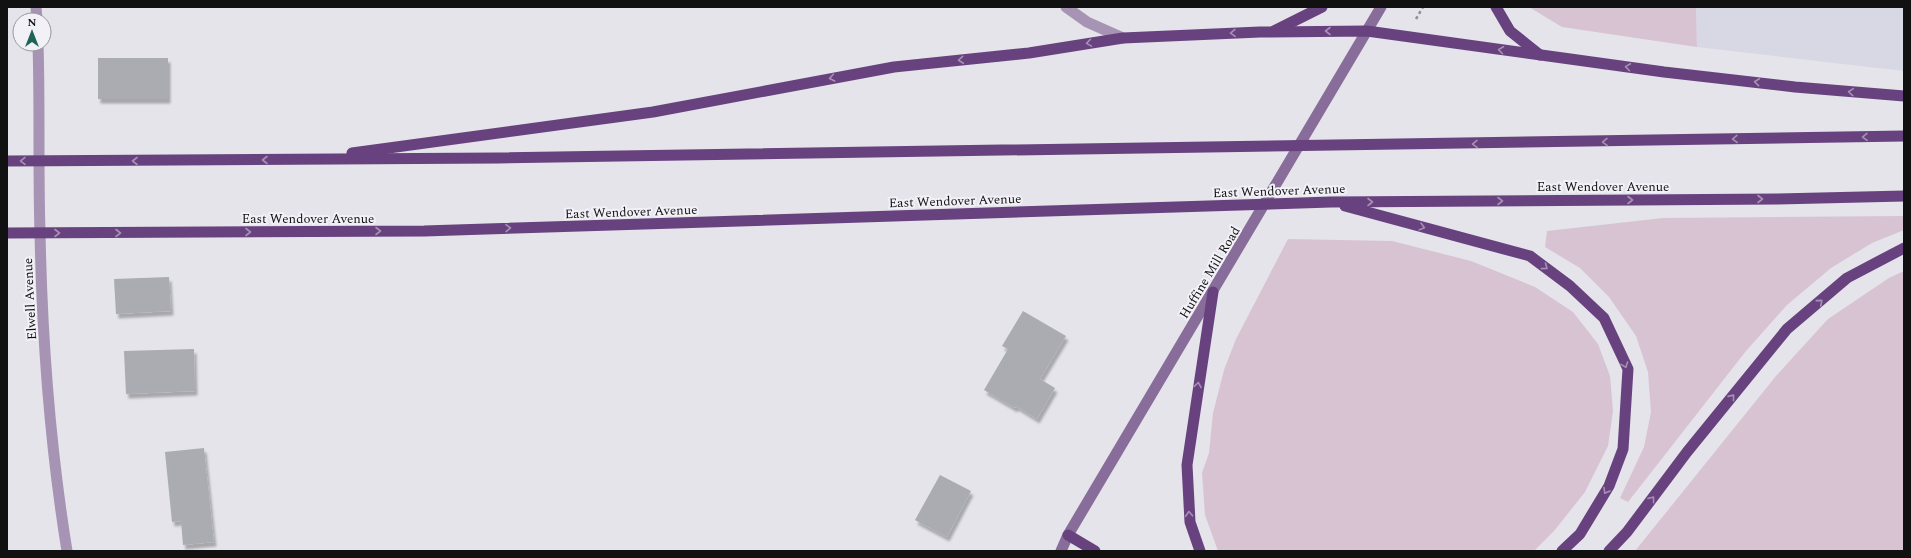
<svg xmlns="http://www.w3.org/2000/svg" width="1911" height="558" font-family="Spectral,serif">
<style>
.built{fill:#d8d7e4}
.green{fill:#d8c3d2}
.building{fill:#aaacb2;filter:url(#shadow)}
.lines{fill:none;stroke-linecap:round;stroke-linejoin:round}
.path{stroke:#909094;stroke-width:2.5;stroke-dasharray:3 3;stroke-linecap:butt}
.minor{stroke:#a793b3;stroke-width:11}
.secondary{stroke:#886c99;stroke-width:11}
.trunk{stroke:#68427e;stroke-width:11}
.oneway{stroke:#a691b4}
.labels{text-anchor:middle;stroke-width:4;stroke-linejoin:round;paint-order:stroke}
.street-label{font-size:13px;fill:#111112;stroke:#f2f1f7}
</style>
<defs>
<filter id="shadow"><feDropShadow dx="2.5" dy="4.5" stdDeviation="1" flood-color="#0004"/></filter>
</defs>
<rect width="100%" height="100%" fill="#e4e4ea"/>
<!-- built -->
<path class="built" d="M1696,7H1904V71L1697,47Z"/>
<!-- green -->
<g class="green">
<path d="M1529,7H1696L1697,47L1562,27Z"/>
<path d="M1904,216V230L1872,243L1831,268L1787,305L1746,351L1628,502L1620,498L1644,447L1651,412L1648,372L1636,336L1609,297L1580,268L1545,247L1547,231L1663,218Z"/>
<path d="M1288,239L1392,241L1471,261L1535,287L1573,312L1598,344L1610,376L1613,411L1608,446L1585,492L1554,531L1534,551H1218L1205,515L1202,473L1209,453L1213,413L1224,370L1236,339Z"/>
<path d="M1904,271V551H1635L1776,376L1828,319L1889,278Z"/>
</g>
<!-- building -->
<g class="building">
<rect x="98" y="58" width="70" height="41"/>
<path d="M169,277L171,311L116,314L114,279Z"/>
<path d="M1023,311L1066,336L1040,379L1055,388L1037,419L1016,406L1015,408L984,390L1008,349L1002,346Z"/>
<path d="M194,349L195,391L126,394L124,351Z"/>
<path d="M204,448L214,542L183,545L181,521L172,522L165,452Z"/>
<path d="M940,475L971,491L947,537L915,520Z"/>
</g>
<g class="lines">
<!-- path -->
<path class="path" d="M1416,19L1423,7"/>
<!-- minor -->
<g class="minor">
<path d="M36,7L37,20"/>
<path d="M1066,7L1087,22L1123,38"/>
<path d="M38,44C40,106 38,169 40,232C42,338 50,446 67,551"/>
</g>
<!-- secondary -->
<path class="secondary" d="M1061,551L1068,535L1381,7"/>
<!-- trunk -->
<g class="trunk">
<path d="M1496,7L1510,31L1540,55"/>
<path d="M1274,31L1322,7"/>
<path d="M352,153L653,112L894,67L1029,53L1123,38L1260,32L1367,31L1664,72L1795,87L1904,96"/>
<path d="M7,161L498,158L1904,136"/>
<path d="M1345,206L1530,256L1570,286L1604,318L1628,369L1623,449L1609,486L1580,534L1562,551"/>
<path d="M7,233L424,231L1331,202L1778,199L1904,196"/>
<path d="M1068,535L1095,551"/>
<path d="M1200,551L1190,522L1187,465L1213,292"/>
<path d="M1609,551L1627,532L1687,452L1787,329L1847,278L1904,248"/>
</g>
</g>
<!-- one-way arrows -->
<defs><path id="oneway-chevron" d="M-2-3.5L2.5 0L-2 3.5" fill="none" stroke-width="1.6" stroke-linecap="round" stroke-linejoin="round"/></defs>
<g class="oneway">
<use href="#oneway-chevron" transform="translate(1328 31) rotate(180)"/>
<use href="#oneway-chevron" transform="translate(1233 33) rotate(178)"/>
<use href="#oneway-chevron" transform="translate(1089 43) rotate(171)"/>
<use href="#oneway-chevron" transform="translate(1501 50) rotate(-172)"/>
<use href="#oneway-chevron" transform="translate(961 60) rotate(174)"/>
<use href="#oneway-chevron" transform="translate(1628 67) rotate(-172)"/>
<use href="#oneway-chevron" transform="translate(832 78) rotate(169)"/>
<use href="#oneway-chevron" transform="translate(1757 82) rotate(-174)"/>
<use href="#oneway-chevron" transform="translate(1851 92) rotate(-175)"/>
<use href="#oneway-chevron" transform="translate(1865 137) rotate(179)"/>
<use href="#oneway-chevron" transform="translate(1735 139) rotate(179)"/>
<use href="#oneway-chevron" transform="translate(1605 142) rotate(179)"/>
<use href="#oneway-chevron" transform="translate(1475 144) rotate(179)"/>
<use href="#oneway-chevron" transform="translate(265 160) rotate(180)"/>
<use href="#oneway-chevron" transform="translate(23 161) rotate(179)"/>
<use href="#oneway-chevron" transform="translate(135 161) rotate(180)"/>
<use href="#oneway-chevron" transform="translate(1760 199)"/>
<use href="#oneway-chevron" transform="translate(1630 200)"/>
<use href="#oneway-chevron" transform="translate(1500 201)"/>
<use href="#oneway-chevron" transform="translate(1370 202)"/>
<use href="#oneway-chevron" transform="translate(1422 227) rotate(15)"/>
<use href="#oneway-chevron" transform="translate(508 228) rotate(-2)"/>
<use href="#oneway-chevron" transform="translate(378 231)"/>
<use href="#oneway-chevron" transform="translate(248 232)"/>
<use href="#oneway-chevron" transform="translate(57 233)"/>
<use href="#oneway-chevron" transform="translate(118 233)"/>
<use href="#oneway-chevron" transform="translate(1545 267) rotate(36)"/>
<use href="#oneway-chevron" transform="translate(1820 302) rotate(-40)"/>
<use href="#oneway-chevron" transform="translate(1625 365) rotate(70)"/>
<use href="#oneway-chevron" transform="translate(1198 385) rotate(-81)"/>
<use href="#oneway-chevron" transform="translate(1732 397) rotate(-51)"/>
<use href="#oneway-chevron" transform="translate(1606 491) rotate(121)"/>
<use href="#oneway-chevron" transform="translate(1652 499) rotate(-53)"/>
<use href="#oneway-chevron" transform="translate(1189 514) rotate(-93)"/>
</g>
<g class="labels">
<!-- street labels -->
<g class="street-label">
<text x="1603" y="191">East Wendover Avenue</text>
<text transform="translate(1279 190) rotate(-2)" y="5">East Wendover Avenue</text>
<text transform="translate(955 200) rotate(-2)" y="5">East Wendover Avenue</text>
<text transform="translate(631 211) rotate(-2)" y="5">East Wendover Avenue</text>
<text x="308" y="223">East Wendover Avenue</text>
<text transform="translate(1209 272) rotate(-59)" y="5">Huffine Mill Road</text>
<text transform="translate(29 299) rotate(-93)" y="5">Elwell Avenue</text>
</g>
</g>
<!-- border -->
<rect width="1911" height="558" fill="none" stroke="#111112" stroke-width="16"/>
<!-- north arrow -->
<g transform="translate(32 32)"><circle r="19" fill="#f2f1f7" stroke="#98979b"/>
<path d="M0-3L7 15L0 10L-7 15Z" fill="#1f6456"/>
<text y="-6" font-size="11" font-weight="bold" text-anchor="middle" fill="#111112">N</text>
</g>
</svg>
